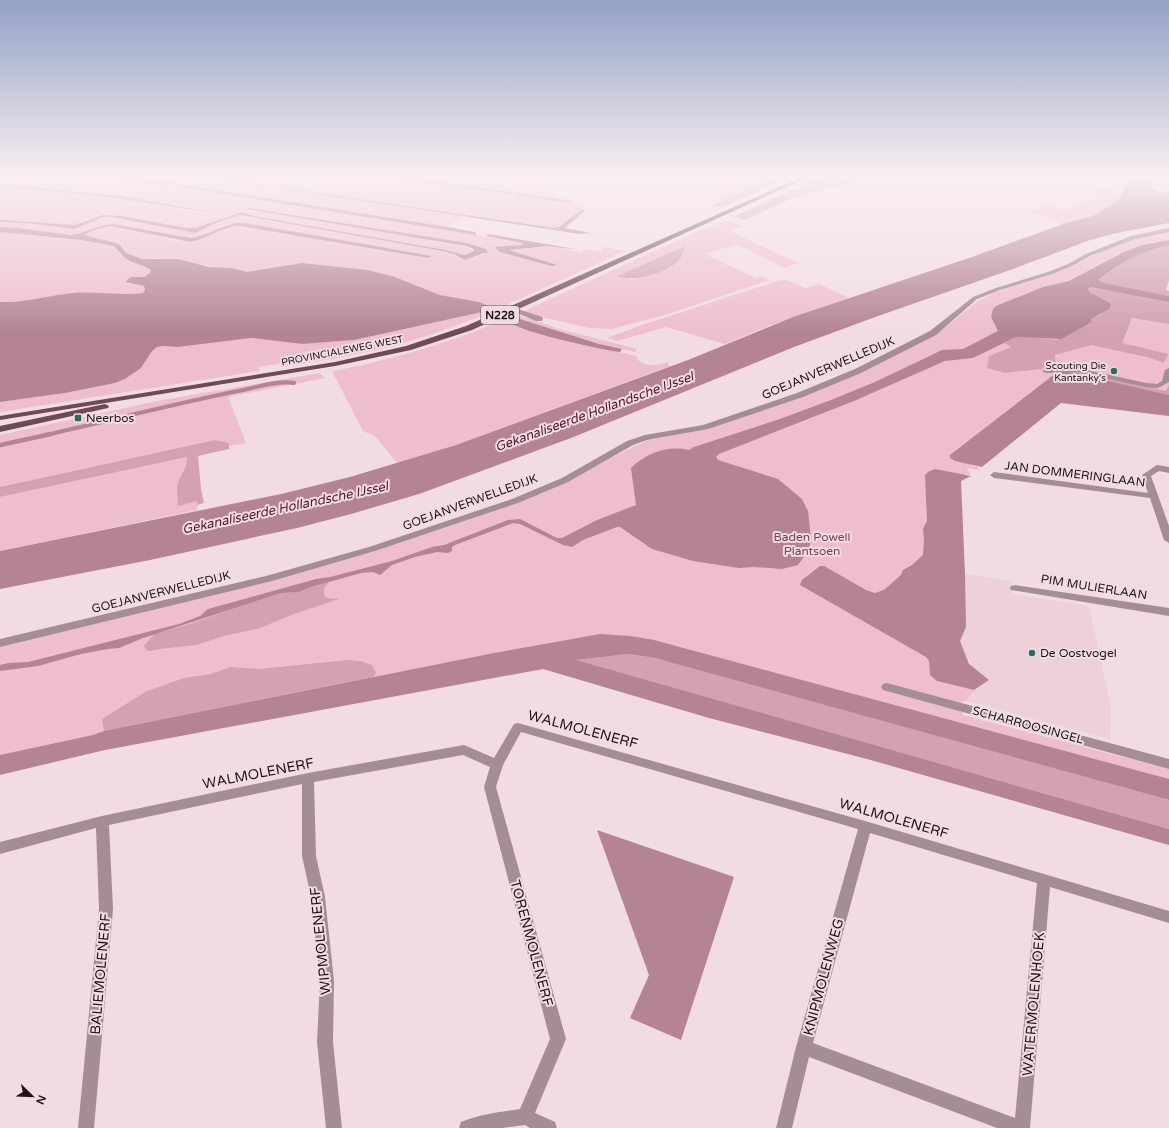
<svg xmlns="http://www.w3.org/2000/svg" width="1169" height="1128" font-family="'Varela Round',sans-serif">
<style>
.built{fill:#eed0d9}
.green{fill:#efbecc;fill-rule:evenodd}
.forest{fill:#d3a1b0}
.water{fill:#b48493}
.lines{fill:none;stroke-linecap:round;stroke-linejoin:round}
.stream-far1{stroke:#b48493;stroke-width:4}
.stream{stroke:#b48493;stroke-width:4.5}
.minor{fill:#a48e94;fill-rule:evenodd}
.major{fill:#6e4a55;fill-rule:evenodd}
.poi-dot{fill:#276d62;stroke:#f1dce2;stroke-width:1.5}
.labels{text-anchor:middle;stroke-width:4;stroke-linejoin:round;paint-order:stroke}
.far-street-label{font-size:10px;fill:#1c1417;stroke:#f1dce2}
.far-poi-label{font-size:10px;fill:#1c1417;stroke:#f1dce2;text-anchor:end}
.shield{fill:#f1dce2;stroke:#5c5054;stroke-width:1}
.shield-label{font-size:11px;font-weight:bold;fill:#1c1417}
.street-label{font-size:12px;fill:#1c1417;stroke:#f1dce2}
.poi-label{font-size:12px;fill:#1c1417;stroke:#f1dce2;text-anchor:start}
.park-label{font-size:12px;fill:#7e3e54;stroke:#f1dce2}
.water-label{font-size:13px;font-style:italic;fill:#51162e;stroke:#f1dce2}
.near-street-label{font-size:14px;fill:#1c1417;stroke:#f1dce2}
</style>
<rect width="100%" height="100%" fill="#f1dce2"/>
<!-- built -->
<path class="built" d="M965,574L1011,581L1013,594L1089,606L1111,708L1110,739L966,701L974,690L989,680L969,664L960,641L966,627Z"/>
<!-- green -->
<g class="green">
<path d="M16,175H79L168,185L520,242L523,243V245L500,252L556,266L557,265L509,250L549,246L580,252L586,249L600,252L604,247L625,251L495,310H491L488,306L479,302L440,295L395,277L368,270L302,263L247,272L160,258L142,259L126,253L119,244L84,235C105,215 154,238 180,241C205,243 218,228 239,226L296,236C276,231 245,219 225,225C213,228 203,237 191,238L113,224L71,235L19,228L0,227V222L27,223L74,229L104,217H111L195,233L223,220L240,215L443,251L454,254L465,260L483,253H488L486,249L467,243L250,208L247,209L409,236L474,249V251L465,255L445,250L254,216L242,212L195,228H186L104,215L75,225L0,220V186L106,197L216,215L128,197L0,184V179Z"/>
<path d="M107,175H192L463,216L448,227L219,190Z"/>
<path d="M201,175H369L510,194L512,191L388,175H543L534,183L556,186L552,197L525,193L587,205L559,227L554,228Z"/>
<path d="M720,175L777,176L725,200L708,194L696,193Z"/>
<path d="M1043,175H1075L1099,180L1095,187L1124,192L1119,199L1099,213L1063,224L1027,211L1048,204L1063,210L1100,196L1076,187L1078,186Z"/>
<path d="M725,221H730L742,227L730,231L798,263L784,268L737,244L705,254L756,278L762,277L770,280L665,315L611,329L590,328L532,315L524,311L696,232ZM684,246L654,275L640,277L632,280L617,276Z"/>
<path d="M1169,231V270L1157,296L1169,299V399L1061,375L970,465L978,467V470L968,468L967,471H969L970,475L965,474L955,496L962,687L974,690L966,701H962L963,715L1169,769V779L964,724L612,643L0,764V646L272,580L457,524L547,491L610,458L646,441L709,428L860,372L934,336L978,301L993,293L1074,265L1125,240Z"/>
<path d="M0,232L82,240L114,246L125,258L132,262L144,266L151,270L150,273L144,277H131L128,283L144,286L145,291L143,293L127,295L81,293L24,301L0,302Z"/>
<path d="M784,280L793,282L805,288L819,284L849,298L763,328L725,344L666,327L617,341L607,338L645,324L777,281Z"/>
<path d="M487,312L489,313L436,333L393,346L337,358L288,366L284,363L259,367V371L247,373L0,412V402L65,393L115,383L125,379L141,368L152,351L157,347L163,346L178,347L251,338L302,344L354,340L472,313Z"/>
<path d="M516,314L562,330L634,348L637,350L635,352L599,344L520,319L512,318L555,338L637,356V359C645,367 657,366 667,362L670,366L456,445L397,463L375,436L363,431L333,373L332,372L334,371C398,358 457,341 516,314Z"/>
<path d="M320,373L325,378L228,397L246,443L229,446V443L215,440L0,487V435L162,400Z"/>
<path d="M187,457V463L180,477L178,505L197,501V510L0,551V497Z"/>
</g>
<!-- forest -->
<g class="forest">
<path d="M773,175H794L723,207H715L713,205L777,176Z"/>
<path d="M856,178L861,181L795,197L744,220L735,216L788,192L818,183L838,179Z"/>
<path d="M685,246C683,250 682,257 679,260C667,273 633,283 617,276Z"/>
<path d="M1169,246V280L1166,290L1169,291V296L1104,283L1098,280L1134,256L1142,252Z"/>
<path d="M1090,287L1169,302V324L1132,318L1122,343L1168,354L1164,363L1147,357L1091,345L1055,355L1056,365L1166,391L1169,385V395L1051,368L1005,373L987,368L989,356L1011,347L1004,343L1016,337H1024L1057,340L1092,322L1091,319L1102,314L1097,297L1089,290Z"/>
<path d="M215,440L229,443V449L198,456L201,489L204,503L197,505V501L178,506C178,499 176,490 178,483C180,474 188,467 187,457L0,497V487Z"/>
<path d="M329,582L324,589V595L327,598L339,599L294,614L260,628L224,636L196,645L160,649L150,651L146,650L144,646L154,634L187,625L247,604L281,593L299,592L311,587Z"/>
<path d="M628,654L655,658L684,665L1169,800V829L574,660Z"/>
<path d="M347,660L360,661L372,665L376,673L373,677L104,731L102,719L147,691L184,678L211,674L230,667L260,669Z"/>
</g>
<!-- water -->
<g class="water">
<path d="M79,175H107L160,181L448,227L475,232L476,235L168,185Z"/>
<path d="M192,175L213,177L554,228L559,227L582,209L585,211L565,228L590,233L580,234Z"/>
<path d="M370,175H388L512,192L510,194Z"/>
<path d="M1138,176L1150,178L1148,182L1150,186L1158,191L1167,192L1169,189V223L1117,233L1090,240L1013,269L878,316L794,347L571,438L419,494L351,514L297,528L150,560L0,589V551L281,494L350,477L456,445L688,360L793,317L972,257L1063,224L1089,217L1099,213L1119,199L1129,180L1136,178Z"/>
<path d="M0,184L128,197L220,214L106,197L0,186Z"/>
<path d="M519,193L572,201L569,203L515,195Z"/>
<path d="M250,208L467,243L486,249L488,253H483L465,260L454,254L443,251L240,215L223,220L195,233L111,217H104L74,229L27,223L0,222V220L75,225L103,215L122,216L186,228H195L242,212L254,216L445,250L465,255L474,251V249L466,246L246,209Z"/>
<path d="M236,223H245L431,256L429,258L239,226C222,227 207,239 190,242L110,226L94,230L84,235L119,244L126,253L142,259H178L209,267L231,268L247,272L302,263L368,270L395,277L440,295L479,302L488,306L491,310L354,340L302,344L251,338L178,347L163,346L157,347L152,351L141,368L125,379L115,383L65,393L0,402V302C26,303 49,295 74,293C97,291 120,296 143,293L145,290L144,286L125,282L131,277H144L150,273L151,270L144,266L132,262L125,258L114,246L82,240L0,232V227L19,228L71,235C86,233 99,225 113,224L191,238C207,236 220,225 236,223Z"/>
<path d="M488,234L580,250L548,246L509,250L557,265L552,266L500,252L495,247L521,245H523V243L486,236Z"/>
<path d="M1169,240V246C1139,251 1122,262 1098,280L1104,283L1169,296V302L1090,287L1088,289L1091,293L1110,303L1111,305L1109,309L1091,319L1092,322L1061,339L1016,337L973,358L945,361L854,401L719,454L716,457L718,460L778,479L802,499L808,511L811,539L809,550L798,565L782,569L754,567L739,568L693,561L652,549L620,527H617L583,540L572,547L563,545L520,524L513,523L455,545L452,547V551L448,553L437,552L415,557L392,565L380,575L373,572L361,573L311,587L299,592L281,593L143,638L119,648L108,649L81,654L38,666L0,671V665L8,663L28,662L179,624L200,616L208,609L316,579L330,577L392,561L432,547L444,545L508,520L520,519L557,538H562L597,520L636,505L631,468C646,453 668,445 689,450L694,447L780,419L831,400L875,382L942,350L963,349L998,331L991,317L993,309L996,306L1043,287L1069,281L1124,252L1143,245Z"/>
<path d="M512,318L520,319L599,344L622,349L620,352L613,351C596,348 515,331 509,321Z"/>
<path d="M1065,371L1169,395V416L1061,403L982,467L955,461L950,458V455L1056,373Z"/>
<path d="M935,469L971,476L961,481L965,574L966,627L960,641L969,664L989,680L974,690L937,681L930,675L929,661L926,657L800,585L802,580L820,566H824L866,590L875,593L884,590L901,575L903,570L912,565L923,555L924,540L923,529L927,521L925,475L928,472Z"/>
<path d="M600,634L630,636L654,640L1169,779V800L655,658L628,654L576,660L1169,829V845L867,759L709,718L543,669L105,750L0,775V755L93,735L104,731L494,653Z"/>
<path d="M597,830L734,877L681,1040L630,1018L649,975Z"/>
</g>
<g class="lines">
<!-- stream-far1 -->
<path class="stream-far1" d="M46,435C112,420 177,403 243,390C257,387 280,380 294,383"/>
<!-- stream -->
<path class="stream" d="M0,445L51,434"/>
<!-- minor -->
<g class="minor">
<path d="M843,175H855L810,184L795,180L798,178L810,180Z"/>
<path d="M1169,228V232L1135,239L1090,256L1072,266L1052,274L1000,290L977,299L936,335L861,373L803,397L708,429L647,440L633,445L568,482L518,503L375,551L272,581L0,647V639L266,576L369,547L512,499L562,478L627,441L645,435L703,425L797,393L855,369L930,331L973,297L996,288L1048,272L1068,264L1086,254L1131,236Z"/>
<path d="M512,307L542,317L543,319L542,321H536L510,310L509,309Z"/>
<path d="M1077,368L1146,383L1157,384L1162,381L1165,370L1169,368V382L1158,388L1146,387L1077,372L1046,373L1042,371L1046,369Z"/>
<path d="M1157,465L1169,467V473L1159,471L1151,476L1169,526V543L1164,540L1150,498L994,478L990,475L994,472L1148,493L1142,475Z"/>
<path d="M1015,585L1169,608V616L1011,590L1010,588L1011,586Z"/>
<path d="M887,683L1169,759V769L883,690L881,687L883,684Z"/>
<path d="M518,723L865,821L1169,911V923L1050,887L1030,1128H997L809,1057L792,1128H776L796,1047L858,829L521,732L503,765L496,787L566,1039L535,1113L555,1122L557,1128H530L525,1125L502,1128H459L461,1122C480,1114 500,1112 520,1109L550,1039L484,787L490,767L463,755L314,782L316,856L325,897L334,981L333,1042L342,1128H326L317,1042L320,981L311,897L302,856V784L109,825L113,909L94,1128H78L99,909L96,828L0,854V842L102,816L308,773L464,745L494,758L514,724ZM870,833L1037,883L1015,1118L813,1043Z"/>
</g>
<!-- major -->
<g class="major">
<path d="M806,175H813L472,330L411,350L335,366L0,420V416L335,362L406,346L466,326Z"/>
<path d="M105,404L109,406L108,408L0,432V426Z"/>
</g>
</g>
<!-- sky -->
<linearGradient id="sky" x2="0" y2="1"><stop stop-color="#93a1c6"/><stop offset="0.53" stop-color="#f9eff2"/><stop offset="1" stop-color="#f9eff2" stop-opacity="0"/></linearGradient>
<rect width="1169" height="333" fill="url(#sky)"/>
<!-- markers -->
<g class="poi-dot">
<circle cx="1114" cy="371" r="4"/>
<rect x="74" y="414" width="8" height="8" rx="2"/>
<circle cx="1032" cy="653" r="4"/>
</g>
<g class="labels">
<!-- far-street labels -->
<g class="far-street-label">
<text transform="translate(342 350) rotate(-11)" y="4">PROVINCIALEWEG WEST</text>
</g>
<!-- far-poi labels -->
<g class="far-poi-label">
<text x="1106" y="369">Scouting Die<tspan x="1106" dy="12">Kantanky's</tspan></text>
</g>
<!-- shield labels -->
<rect class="shield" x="481" y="306" width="38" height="18" rx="3"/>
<g class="shield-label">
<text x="500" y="319">N228</text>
</g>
<!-- street labels -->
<g class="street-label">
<text transform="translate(828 368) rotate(-23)" y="4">GOEJANVERWELLEDIJK</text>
<text transform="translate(1075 474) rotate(7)" y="4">JAN DOMMERINGLAAN</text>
<text transform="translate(470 502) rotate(-20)" y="4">GOEJANVERWELLEDIJK</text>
<text transform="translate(1094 587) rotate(9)" y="4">PIM MULIERLAAN</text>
<text transform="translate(161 592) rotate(-14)" y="4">GOEJANVERWELLEDIJK</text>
<text transform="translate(1028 725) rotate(15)" y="4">SCHARROOSINGEL</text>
</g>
<!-- poi labels -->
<g class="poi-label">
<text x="86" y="422">Neerbos</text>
<text x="1040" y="657">De Oostvogel</text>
</g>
<!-- park labels -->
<g class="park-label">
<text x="812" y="541">Baden Powell<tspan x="812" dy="14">Plantsoen</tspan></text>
</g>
<!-- water labels -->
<g class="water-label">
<text transform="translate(594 411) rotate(-20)" y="5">Gekanaliseerde Hollandsche IJssel</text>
<text transform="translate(285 507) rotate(-12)" y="5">Gekanaliseerde Hollandsche IJssel</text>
</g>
<!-- near-street labels -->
<g class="near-street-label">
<text transform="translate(583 729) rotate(15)" y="5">WALMOLENERF</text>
<text transform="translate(258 773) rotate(-11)" y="5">WALMOLENERF</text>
<text transform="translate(894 818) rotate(16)" y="5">WALMOLENERF</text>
<text transform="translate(320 941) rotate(-96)" y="5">WIPMOLENERF</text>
<text transform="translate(532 943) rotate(75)" y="5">TORENMOLENERF</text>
<text transform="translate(100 974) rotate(-85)" y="5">BALIEMOLENERF</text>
<text transform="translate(823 977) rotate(-75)" y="5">KNIPMOLENWEG</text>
<text transform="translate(1033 1004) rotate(-85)" y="5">WATERMOLENHOEK</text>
</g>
</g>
<!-- north arrow -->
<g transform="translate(32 1096) rotate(113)" stroke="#f1dce2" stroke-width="3" paint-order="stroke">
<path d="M0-3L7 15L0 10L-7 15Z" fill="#1c1417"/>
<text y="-6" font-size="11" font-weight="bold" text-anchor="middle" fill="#1c1417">N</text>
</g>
</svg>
